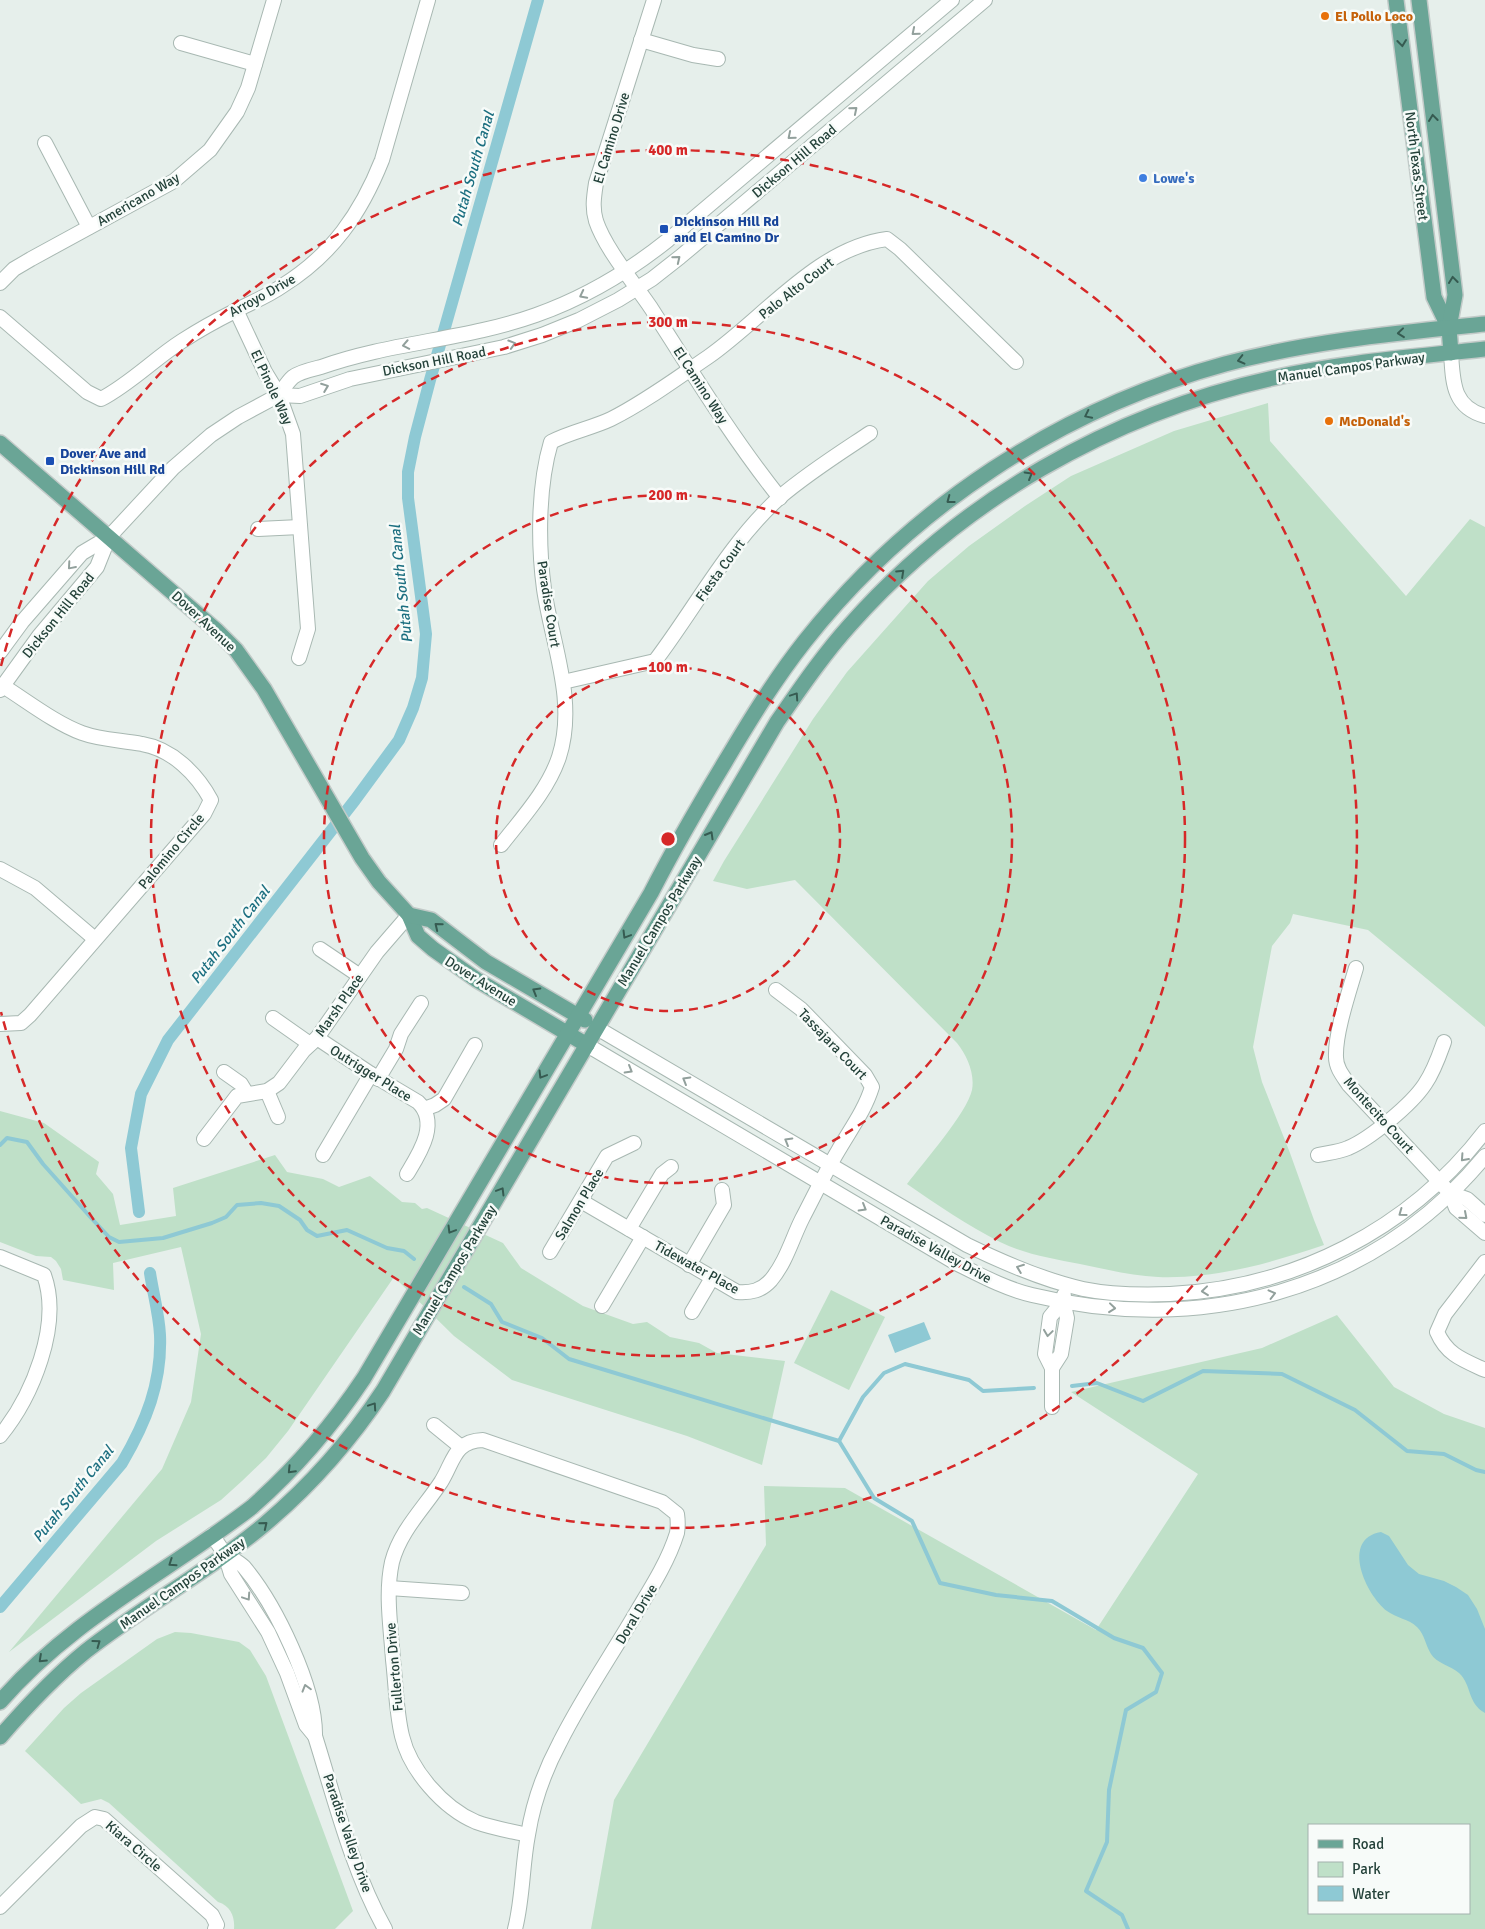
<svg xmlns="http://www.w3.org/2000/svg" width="1485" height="1929" font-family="Signika,sans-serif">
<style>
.green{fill:#bfe0c8;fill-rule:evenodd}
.water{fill:#8ec9d4}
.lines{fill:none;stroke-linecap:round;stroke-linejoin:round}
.stream{stroke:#8ec9d4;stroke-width:4}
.canal{stroke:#8ec9d4;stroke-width:12}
.minor-casing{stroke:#a8b8b2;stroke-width:16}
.major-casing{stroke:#c2cac8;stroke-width:18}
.minor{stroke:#fff;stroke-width:14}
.major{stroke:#6aa596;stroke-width:15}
.oneway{stroke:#92a09c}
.oneway2{stroke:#365b51}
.ring{fill:none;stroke:#d62828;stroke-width:2.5;stroke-dasharray:9 6}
.food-dot{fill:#e8710a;stroke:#f7fbf9;stroke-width:2}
.shop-dot{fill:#3f7fe0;stroke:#f7fbf9;stroke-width:2}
.transit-dot{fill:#1a4fb4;stroke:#f7fbf9;stroke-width:2}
.labels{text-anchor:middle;stroke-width:5;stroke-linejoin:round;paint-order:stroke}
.food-label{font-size:14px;font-weight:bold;fill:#c56008;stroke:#f7fbf9;text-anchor:start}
.street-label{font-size:14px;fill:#24423a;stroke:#f7fbf9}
.shop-label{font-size:14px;font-weight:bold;fill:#366cbe;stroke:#f7fbf9;text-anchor:start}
.transit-label{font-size:14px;font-weight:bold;fill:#164399;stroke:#f7fbf9;text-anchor:start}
.water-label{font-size:15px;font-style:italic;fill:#1c6f80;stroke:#f7fbf9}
.centre{fill:#d62828;stroke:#f7fbf9;stroke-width:2.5}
.ring-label{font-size:15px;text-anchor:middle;font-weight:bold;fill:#d62828;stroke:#f7fbf9;stroke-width:5;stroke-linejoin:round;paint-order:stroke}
</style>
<rect width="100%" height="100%" fill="#e6efeb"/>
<!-- green -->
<g class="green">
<path d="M1268,403L1270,441L1406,596L1470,519L1485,527V1027L1368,930L1293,914L1290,923L1272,946L1253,1047L1262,1082L1290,1153L1314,1220L1324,1245C1270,1263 1216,1279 1158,1277C1132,1276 1105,1269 1080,1264C1053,1259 1024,1254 1000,1242C967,1225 937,1205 907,1184C923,1163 967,1113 972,1090C975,1073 967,1056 957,1043L795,880L747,889L713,881L724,861L813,719L847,672L928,581L969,546L1025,506L1071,476L1174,431Z"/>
<path d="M0,1111L44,1123L99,1162L96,1174L113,1194L120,1225L176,1216L173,1188L275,1155L287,1172L323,1179L339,1187L370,1176L402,1202L415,1203L422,1209L427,1208L503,1243L521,1268L583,1306L633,1324L647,1322L670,1337L699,1343L717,1353L785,1361L762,1465L687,1436L512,1380L454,1336L394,1277L288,1431L266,1458L242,1481L221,1500L156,1541L9,1652L162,1469L191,1402L201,1334L181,1247L113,1263L114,1290L63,1280L61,1269L56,1261L51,1257L36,1256L0,1242Z"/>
<path d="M831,1290L885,1317L849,1390L794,1363Z"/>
<path d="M1337,1315L1394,1387L1444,1414L1485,1428V1929H591L614,1800L766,1545L764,1486L845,1488L1096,1630L1198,1474L1071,1392L1262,1348ZM1309,1825H1469V1913H1309Z"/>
<path d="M175,1632L191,1633L239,1642L250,1650L266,1676L353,1911L335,1929H234C235,1917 231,1906 218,1902L109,1803L101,1799L81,1804L25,1751L64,1708L81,1693L157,1639Z"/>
</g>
<!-- water -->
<g class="water">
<path d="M924,1322L931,1339L895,1353L888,1335Z"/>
<path d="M1381,1532L1389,1536L1408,1565L1419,1574L1444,1581L1456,1587L1468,1595L1477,1609L1485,1629V1713C1467,1703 1472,1685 1459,1673C1451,1666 1436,1663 1431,1654C1425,1644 1425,1635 1417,1627C1409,1619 1396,1618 1387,1611C1366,1595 1340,1539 1381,1532Z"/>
</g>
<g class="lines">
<!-- stream -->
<g class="stream">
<path d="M0,1145L7,1138L27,1142L43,1164L93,1220L109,1237L119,1242L163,1238L212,1223L226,1217L237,1205L261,1203L279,1206L300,1220L307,1230L317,1236L347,1230L387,1248L404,1251L414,1259"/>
<path d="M464,1287L491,1304L502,1322L542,1338L569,1359L839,1441L874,1498L912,1521L940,1583L996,1595L1052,1601L1114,1638L1143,1648L1162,1673L1156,1692L1126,1710L1109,1790L1107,1842L1086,1891L1122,1915L1128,1929"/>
<path d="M1072,1386L1097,1383L1143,1401L1203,1371L1282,1374L1355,1410L1407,1451L1444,1454L1476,1470L1485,1472"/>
<path d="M839,1441L863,1397L884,1373L905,1364L969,1380L983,1391L1034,1388"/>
</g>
<!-- canal -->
<g class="canal">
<path d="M139,1212L131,1148L141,1094L168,1040L355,800L399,740L413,708L422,678L426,634L408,498V472L415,437L430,380L538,0"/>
<path d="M0,1607L122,1463C146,1422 162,1383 160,1335C159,1314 153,1293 150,1273"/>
</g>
<!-- minor casing -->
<g class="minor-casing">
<g id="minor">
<path d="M654,0L596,183C594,196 592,208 596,221C605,248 634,283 651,308C692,372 732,438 780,498"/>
<path d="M641,40L693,55L718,59"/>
<path d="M181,43L255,64"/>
<path d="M45,143L89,227"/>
<path d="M0,283L14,269L31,259L174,181L210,150L237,112L248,88L274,0"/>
<path d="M236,310L265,372L279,395L293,434L308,629L299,658"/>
<path d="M0,317L87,392L101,399C130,384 154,359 182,341C199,330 217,320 235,311C250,303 268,296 282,286C332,255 361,213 382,160L428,0"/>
<path d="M1451,353C1453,381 1452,407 1485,416"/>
<path d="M279,395C283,390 287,382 293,377C299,372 313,369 321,367C391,342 466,340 536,315C584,298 628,272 668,240L952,0"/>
<path d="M258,529L300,527"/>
<path d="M0,652L22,622L82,553L109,537L173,468L211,435L238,417L279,395L300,396L350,379L504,347L542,335L579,320L618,300L652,279L680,257L985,0"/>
<path d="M563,682L655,661C696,607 729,543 780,497C808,473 840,453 870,433"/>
<path d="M0,690L39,636L97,567L109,537"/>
<path d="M501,845C522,818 548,790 559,757C577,701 552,644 544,589C538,544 538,486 551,442C570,432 592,428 611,419C645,402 677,378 708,357C764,318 817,248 887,239L900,249L1016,362"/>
<path d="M0,869L35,888L95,939"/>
<path d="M320,949L360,976"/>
<path d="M1356,968C1349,992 1335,1033 1336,1057C1336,1068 1343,1076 1349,1085L1450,1193L1456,1208L1485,1233"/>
<path d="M273,1018L310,1044"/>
<path d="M0,1024L21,1023L30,1015L204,814L211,800C197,774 172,749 142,744C122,740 101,740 82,733C55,723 27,701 3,686"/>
<path d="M597,1028L967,1245C1004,1263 1043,1280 1083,1289C1112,1295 1141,1295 1170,1294C1294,1288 1409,1230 1485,1131"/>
<path d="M317,1038L371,1074L418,1102C440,1123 419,1154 407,1174"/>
<path d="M587,1045L956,1263C980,1275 1006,1289 1032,1295C1200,1336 1373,1292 1485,1156"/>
<path d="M224,1072L241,1084L247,1094"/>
<path d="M378,1079L396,1049L401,1034L421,1003"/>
<path d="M267,1091L278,1117"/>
<path d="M424,1109L435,1105L444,1099L475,1045"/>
<path d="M204,1139L237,1096L267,1091L279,1083L304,1050L317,1038L377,952L409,915"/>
<path d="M323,1155L371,1074"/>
<path d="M1318,1155C1327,1153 1339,1152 1348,1148C1370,1139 1412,1104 1425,1084C1434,1071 1439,1056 1444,1042"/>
<path d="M1450,1193L1467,1199L1485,1215"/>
<path d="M581,1201L737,1292C751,1293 761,1291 771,1280C786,1262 792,1239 802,1219C814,1196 825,1173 838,1151C850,1130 865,1110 872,1087L865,1075L801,1009L776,990"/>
<path d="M629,1229L662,1174L671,1167"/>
<path d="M550,1252L607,1156L634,1143"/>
<path d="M0,1257L44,1275C62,1325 32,1397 0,1436"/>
<path d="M1485,1262L1445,1314L1437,1332C1447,1355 1463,1360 1485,1370"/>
<path d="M689,1265L724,1205L722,1190"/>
<path d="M602,1306L643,1237"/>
<path d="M692,1312L712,1278"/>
<path d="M1052,1368L1061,1354L1067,1318L1063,1301L1064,1295"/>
<path d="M1052,1407V1368L1045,1354L1050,1317L1063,1301"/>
<path d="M434,1425L461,1447"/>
<path d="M212,1535L225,1554L231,1574L268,1632L287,1673L306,1725L315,1736"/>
<path d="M225,1554C231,1558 239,1562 244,1567C275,1604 316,1687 315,1736C335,1800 352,1870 385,1929"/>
<path d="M389,1588L462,1593"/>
<path d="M0,1907L81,1826L95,1817L104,1819L212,1915L217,1925L215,1929"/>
<path d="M515,1929C523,1898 522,1866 528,1835C533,1803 545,1770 560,1742C583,1696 613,1653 639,1608C653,1585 669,1559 677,1533C678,1527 678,1521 677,1514L662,1502L483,1440C454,1441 454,1461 441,1482C424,1508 400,1531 392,1562C385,1594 391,1628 393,1660C396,1685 396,1711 402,1736C410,1770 443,1808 476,1822C492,1828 511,1831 528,1835"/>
</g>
</g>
<!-- major casing -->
<g class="major-casing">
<g id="major">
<path d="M1396,0L1434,297L1449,328"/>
<path d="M1419,0L1455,295L1449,328L1451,353"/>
<path d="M0,443L217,631L236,650L264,689L362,858L379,882L409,915L418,936L433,949L477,980L587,1045"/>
<path d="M409,915L431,920L486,962L585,1020"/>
<path d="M0,1702C70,1620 168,1572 252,1507C296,1468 332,1426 364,1378L651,893C674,848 699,805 725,762C750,720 775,679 805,641C911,507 1060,409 1225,364C1310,341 1398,333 1485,324"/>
<path d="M0,1737C26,1707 54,1677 86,1651C143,1606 209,1571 265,1524C311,1485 350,1441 383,1391L777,722C800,689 823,655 850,625C961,500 1111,414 1273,378C1343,362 1414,357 1485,349"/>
</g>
</g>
<!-- minor -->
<use href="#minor" class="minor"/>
<!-- major -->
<use href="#major" class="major"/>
</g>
<!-- one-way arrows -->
<defs><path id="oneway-chevron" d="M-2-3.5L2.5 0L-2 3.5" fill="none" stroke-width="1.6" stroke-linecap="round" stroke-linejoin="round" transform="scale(1.25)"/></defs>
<g class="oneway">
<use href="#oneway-chevron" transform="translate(915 32) rotate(140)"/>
<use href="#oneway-chevron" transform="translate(854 110) rotate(-40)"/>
<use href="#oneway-chevron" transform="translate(791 136) rotate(140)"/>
<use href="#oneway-chevron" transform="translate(677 259) rotate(-39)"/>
<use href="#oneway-chevron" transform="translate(583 295) rotate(153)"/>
<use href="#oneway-chevron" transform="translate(512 344) rotate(-17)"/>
<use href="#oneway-chevron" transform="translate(406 345) rotate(169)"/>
<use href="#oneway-chevron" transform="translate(325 387) rotate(-21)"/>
<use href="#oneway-chevron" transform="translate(71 566) rotate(131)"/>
<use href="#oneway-chevron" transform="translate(629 1070) rotate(30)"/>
<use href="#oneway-chevron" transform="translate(686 1080) rotate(-150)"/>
<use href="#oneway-chevron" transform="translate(788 1141) rotate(-150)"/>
<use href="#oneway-chevron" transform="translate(1464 1158) rotate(132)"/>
<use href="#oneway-chevron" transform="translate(863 1208) rotate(30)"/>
<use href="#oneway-chevron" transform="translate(1402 1213) rotate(144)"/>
<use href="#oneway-chevron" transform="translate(1464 1216) rotate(41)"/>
<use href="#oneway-chevron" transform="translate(1020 1268) rotate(-159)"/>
<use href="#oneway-chevron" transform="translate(1205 1291) rotate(174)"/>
<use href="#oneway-chevron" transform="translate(1272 1294) rotate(-14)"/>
<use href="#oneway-chevron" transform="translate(1112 1308) rotate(6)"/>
<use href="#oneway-chevron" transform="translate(1048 1333) rotate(98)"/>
<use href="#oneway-chevron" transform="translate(247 1597) rotate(56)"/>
<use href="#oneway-chevron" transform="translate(306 1688) rotate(-106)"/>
</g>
<g class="oneway2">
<use href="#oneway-chevron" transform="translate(1402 43) rotate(83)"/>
<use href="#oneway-chevron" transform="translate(1433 118) rotate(-97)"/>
<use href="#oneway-chevron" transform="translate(1453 280) rotate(-97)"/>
<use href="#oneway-chevron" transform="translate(1401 333) rotate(174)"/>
<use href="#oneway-chevron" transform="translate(1241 360) rotate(166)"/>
<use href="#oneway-chevron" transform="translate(1088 415) rotate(154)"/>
<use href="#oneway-chevron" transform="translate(1029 475) rotate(-30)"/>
<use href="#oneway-chevron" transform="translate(950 500) rotate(143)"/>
<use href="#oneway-chevron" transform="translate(901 573) rotate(-43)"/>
<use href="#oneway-chevron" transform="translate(795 696) rotate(-56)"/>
<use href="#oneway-chevron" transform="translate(710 835) rotate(-60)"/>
<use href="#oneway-chevron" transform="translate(438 926) rotate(-141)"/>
<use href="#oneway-chevron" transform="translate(626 935) rotate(121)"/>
<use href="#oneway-chevron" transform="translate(536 991) rotate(-150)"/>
<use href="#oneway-chevron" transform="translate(542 1075) rotate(121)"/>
<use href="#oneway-chevron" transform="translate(501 1191) rotate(-59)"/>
<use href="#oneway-chevron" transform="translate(451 1230) rotate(121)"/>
<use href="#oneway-chevron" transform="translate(373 1406) rotate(-56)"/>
<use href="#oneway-chevron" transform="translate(291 1470) rotate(134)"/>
<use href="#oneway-chevron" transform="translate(264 1525) rotate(-39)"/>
<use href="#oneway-chevron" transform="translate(172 1563) rotate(146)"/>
<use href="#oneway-chevron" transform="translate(97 1643) rotate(-36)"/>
<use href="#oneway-chevron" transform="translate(42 1659) rotate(137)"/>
</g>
<!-- distance rings -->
<g class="ring">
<circle cx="668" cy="839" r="172"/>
<circle cx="668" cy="839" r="344"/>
<circle cx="668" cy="839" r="517"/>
<path d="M1 666A689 689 0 1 1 1 1012"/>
</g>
<!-- markers -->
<g class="food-dot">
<circle cx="1325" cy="16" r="5"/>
<circle cx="1329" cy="421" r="5"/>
</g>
<circle class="shop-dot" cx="1143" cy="178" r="5"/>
<g class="transit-dot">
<rect x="659" y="224" width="10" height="10" rx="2.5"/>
<rect x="45" y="456" width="10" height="10" rx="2.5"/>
</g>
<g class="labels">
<!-- food labels -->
<g class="food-label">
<text x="1335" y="21">El Pollo Loco</text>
<text x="1339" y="426">McDonald's</text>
</g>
<!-- street labels -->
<g class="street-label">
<text transform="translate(611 138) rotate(-73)" y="5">El Camino Drive</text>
<text transform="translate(794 161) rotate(-40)" y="5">Dickson Hill Road</text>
<text transform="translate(1417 166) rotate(83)" y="5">North Texas Street</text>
<text transform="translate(138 199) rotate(-30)" y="5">Americano Way</text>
<text transform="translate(796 288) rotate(-38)" y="5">Palo Alto Court</text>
<text transform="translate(262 295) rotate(-29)" y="5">Arroyo Drive</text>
<text transform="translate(434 361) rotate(-11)" y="5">Dickson Hill Road</text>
<text transform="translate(1351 367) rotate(-8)" y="5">Manuel Campos Parkway</text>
<text transform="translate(701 385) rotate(57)" y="5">El Camino Way</text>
<text transform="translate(272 387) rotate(65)" y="5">El Pinole Way</text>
<text transform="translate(720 570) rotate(-54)" y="5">Fiesta Court</text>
<text transform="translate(549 604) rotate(81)" y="5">Paradise Court</text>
<text transform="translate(58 615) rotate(-51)" y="5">Dickson Hill Road</text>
<text transform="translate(204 621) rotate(43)" y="5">Dover Avenue</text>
<text transform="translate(171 851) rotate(-50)" y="5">Palomino Circle</text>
<text transform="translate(659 921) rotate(-59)" y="5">Manuel Campos Parkway</text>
<text transform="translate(481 981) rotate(32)" y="5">Dover Avenue</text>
<text transform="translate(339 1005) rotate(-55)" y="5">Marsh Place</text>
<text transform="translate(833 1044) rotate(46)" y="5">Tassajara Court</text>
<text transform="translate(371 1073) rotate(32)" y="5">Outrigger Place</text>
<text transform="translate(1379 1115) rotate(48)" y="5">Montecito Court</text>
<text transform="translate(579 1204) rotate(-59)" y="5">Salmon Place</text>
<text transform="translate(936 1249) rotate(29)" y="5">Paradise Valley Drive</text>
<text transform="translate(697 1267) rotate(29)" y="5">Tidewater Place</text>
<text transform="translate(454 1270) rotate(-59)" y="5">Manuel Campos Parkway</text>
<text transform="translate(182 1583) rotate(-35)" y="5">Manuel Campos Parkway</text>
<text transform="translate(636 1614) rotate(-59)" y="5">Doral Drive</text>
<text transform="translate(394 1667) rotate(-95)" y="5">Fullerton Drive</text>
<text transform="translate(348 1833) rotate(71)" y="5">Paradise Valley Drive</text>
<text transform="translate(134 1846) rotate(41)" y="5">Kiara Circle</text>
</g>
<!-- shop labels -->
<g class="shop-label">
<text x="1153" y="183">Lowe's</text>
</g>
<!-- transit labels -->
<g class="transit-label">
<text x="674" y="226">Dickinson Hill Rd<tspan x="674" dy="16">and El Camino Dr</tspan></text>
<text x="60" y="458">Dover Ave and<tspan x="60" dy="16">Dickinson Hill Rd</tspan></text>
</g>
<!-- water labels -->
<g class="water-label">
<text transform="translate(473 169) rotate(-74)" y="5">Putah South Canal</text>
<text transform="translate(401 584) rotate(-96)" y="5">Putah South Canal</text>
<text transform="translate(230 935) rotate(-52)" y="5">Putah South Canal</text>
<text transform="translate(73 1494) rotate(-51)" y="5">Putah South Canal</text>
</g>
</g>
<circle cx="668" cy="839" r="8" class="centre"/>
<g class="ring-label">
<text x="668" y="155">400 m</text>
<text x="668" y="327">300 m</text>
<text x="668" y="500">200 m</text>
<text x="668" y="672">100 m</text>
</g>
<!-- legend -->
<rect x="1308" y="1824" width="162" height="90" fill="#f7fbf9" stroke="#a3b1ad"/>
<rect x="1318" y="1840" width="25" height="8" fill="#6aa596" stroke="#a3b1ad"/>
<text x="1352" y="1849" font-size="15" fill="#24423a">Road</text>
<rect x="1318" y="1862" width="25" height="15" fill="#bfe0c8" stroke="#a3b1ad"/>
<text x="1352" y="1874" font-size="15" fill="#24423a">Park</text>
<rect x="1318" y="1886" width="25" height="15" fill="#8ec9d4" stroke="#a3b1ad"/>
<text x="1352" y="1899" font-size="15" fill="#24423a">Water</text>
</svg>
